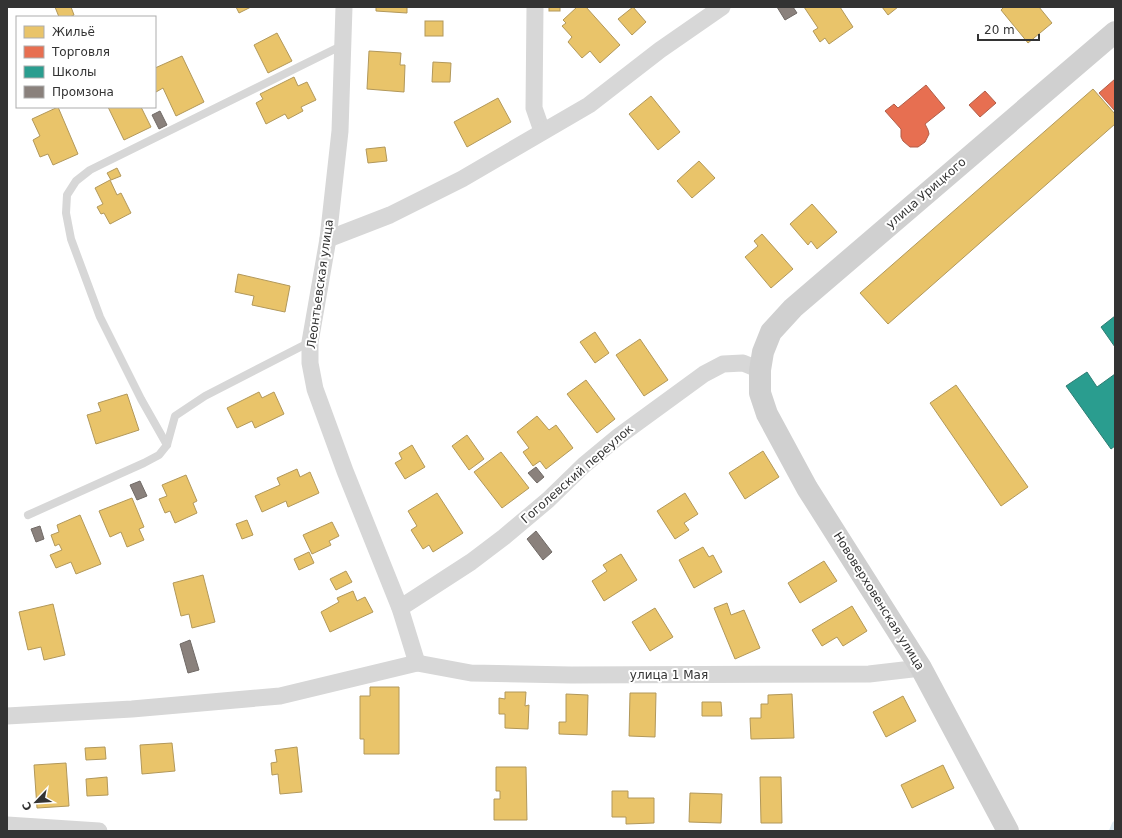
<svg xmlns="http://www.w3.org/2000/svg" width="1122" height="838" font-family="'DejaVu Sans',sans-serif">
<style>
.homes{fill:#e9c46a;stroke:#b2985a}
.shops{fill:#e76f51;stroke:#b15d48}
.schools{fill:#2a9d8f;stroke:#2d7d73}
.industry{fill:#8a817c;stroke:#706a66}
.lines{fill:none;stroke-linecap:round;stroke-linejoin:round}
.stream{stroke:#ddebf3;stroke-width:6}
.lane{stroke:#d7d7d7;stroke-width:8}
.street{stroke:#d7d7d7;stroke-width:17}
.secondary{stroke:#d0d0d0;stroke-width:22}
.labels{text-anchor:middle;stroke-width:4;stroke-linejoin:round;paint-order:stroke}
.street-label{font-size:12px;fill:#333;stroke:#fff}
</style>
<rect width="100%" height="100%" fill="#fff"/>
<!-- homes -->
<g class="homes">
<path d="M55,7H71L74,15L70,17H59Z"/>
<path d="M236,7H251L239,13Z"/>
<path d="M376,7H407V13L376,11Z"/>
<rect x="549" y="7" width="11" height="4"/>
<path d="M577,7H586L620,45L600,63L590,51L582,58L568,42L572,37L562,26L566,23L563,20Z"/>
<path d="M633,7L646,22L632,35L618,19Z"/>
<path d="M804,7H840L853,27L829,44L825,38L820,42L813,31L818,28Z"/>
<path d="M882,7H898L888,15Z"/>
<path d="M1004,7H1039L1052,23L1028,43L1001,10Z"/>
<rect x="425" y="21" width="18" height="15"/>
<path d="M277,33L292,61L268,73L254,45Z"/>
<path d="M369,51L401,53L400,65H405L404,92L367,89Z"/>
<path d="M182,56L204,102L176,116L163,88L156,92L155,89V68Z"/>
<path d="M433,62L451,63L450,82H432Z"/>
<path d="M294,77L298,86L307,82L316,100L301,107L303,111L288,119L285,114L266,124L256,103L263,99L260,94Z"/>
<path d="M1093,89L1115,114V124L888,324L860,293Z"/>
<path d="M651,96L680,132L658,150L629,114Z"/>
<path d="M498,98L511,122L467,147L454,122Z"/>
<path d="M58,107L78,154L53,165L48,154L40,157L33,140L40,136L32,119Z"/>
<path d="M108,107H141L151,127L124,140Z"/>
<path d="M385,147L387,161L368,163L366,149Z"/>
<path d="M699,161L715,178L692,198L677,181Z"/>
<path d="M117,168L121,176L111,180L107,173Z"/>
<path d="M110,180L117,195L121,193L131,213L110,224L104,213L101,214L97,207L103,204L95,188Z"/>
<path d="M812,204L837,232L817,249L811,241L808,245L790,224Z"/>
<path d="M762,234L793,269L771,288L745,257L758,246L754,241Z"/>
<path d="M238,274L290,286L285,312L252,305L254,296L235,292Z"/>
<path d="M595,332L609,353L595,363L580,342Z"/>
<path d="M640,339L668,380L644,396L616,355Z"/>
<path d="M586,380L615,419L597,433L567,394Z"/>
<path d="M956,385L1028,487L1001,506L930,403Z"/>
<path d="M259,392L262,398L274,392L284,414L255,428L252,421L237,428L227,408Z"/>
<path d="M127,394L139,430L96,444L87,415L101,411L98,403Z"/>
<path d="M537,416L549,430L556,425L573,448L546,469L540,461L533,466L523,452L529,448L517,432Z"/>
<path d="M467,435L484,459L469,470L452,446Z"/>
<path d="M412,445L425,467L405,479L395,463L402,459L399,453Z"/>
<path d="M763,451L779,477L745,499L729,473Z"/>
<path d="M501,452L529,488L502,508L474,472Z"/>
<path d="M297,469L300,477L310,472L319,493L288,507L286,501L262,512L255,496L280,485L277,478Z"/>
<path d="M186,475L197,501L193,503L197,513L175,523L170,511L165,513L159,499L167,496L162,485Z"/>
<path d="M437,493L463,533L433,552L429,545L423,549L411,530L417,526L408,511Z"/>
<path d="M685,493L698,514L684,523L689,530L675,539L657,511Z"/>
<path d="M132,498L144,527L139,529L144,540L127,547L121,532L110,537L99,511Z"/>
<path d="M80,515L101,564L76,574L71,562L56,568L50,555L62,550L59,544L55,546L51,535L59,532L57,525Z"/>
<path d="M247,520L253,535L242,539L236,524Z"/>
<path d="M332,522L339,536L329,541L331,545L312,554L303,535Z"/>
<path d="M703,547L709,557L713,555L722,572L694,588L679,560Z"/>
<path d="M309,552L314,563L299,570L294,559Z"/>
<path d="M621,554L637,580L604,601L592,581L607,571L603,565Z"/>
<path d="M824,561L837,581L800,603L788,583Z"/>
<path d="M346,571L352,582L336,590L330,579Z"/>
<path d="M203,575L215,622L192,628L189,614L181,616L173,583Z"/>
<path d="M353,591L357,601L365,597L373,612L330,632L321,612L339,602L337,598Z"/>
<path d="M727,603L731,615L744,610L760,648L735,659L714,608Z"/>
<path d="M53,604L65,655L44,660L41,647L28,650L19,612Z"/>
<path d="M852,606L867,631L843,646L837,637L822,646L812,630Z"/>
<path d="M655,608L673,637L650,651L632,622Z"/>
<path d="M370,687H399V754H364V739H360V696H370Z"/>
<path d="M505,692H526L525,706L529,705L528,729L505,728V714H499V698L505,699Z"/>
<path d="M630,693H656L655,737L629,736Z"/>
<path d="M566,694L588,695L587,735L559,734V722H566Z"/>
<path d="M792,694L794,738L751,739L750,718H761V704H768V695Z"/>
<path d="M903,696L916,721L886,737L873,712Z"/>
<path d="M702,702H721L722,716H702Z"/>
<path d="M172,743L175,771L142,774L140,745Z"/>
<path d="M105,747L106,759L86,760L85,748Z"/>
<path d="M297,747L302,792L280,794L278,774L272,775L271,763L277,762L275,750Z"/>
<path d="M66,763L69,806L37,808L34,765Z"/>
<path d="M943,765L954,788L912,808L901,785Z"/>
<path d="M496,767H526L527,820H494V799H500V791H496Z"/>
<path d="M107,777L108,795L87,796L86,779Z"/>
<path d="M760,777H781L782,823H761Z"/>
<path d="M612,791H628V798H654V823L626,824V817H612Z"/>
<path d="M690,793L722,794L721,823L689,822Z"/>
</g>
<!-- shops -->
<g class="shops">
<path d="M1115,79V111L1099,93Z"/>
<path d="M926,85L945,108L925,124L928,130L929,134L925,142L918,147H910L903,141L901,137V129L885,111L894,104L898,108Z"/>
<path d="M985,91L996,103L980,117L969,105Z"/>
</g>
<!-- schools -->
<g class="schools">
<path d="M1115,316V347L1101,327Z"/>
<path d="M1087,372L1097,387L1115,374V446L1111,449L1066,386Z"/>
</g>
<!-- industry -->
<g class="industry">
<path d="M777,7H793L797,13L785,20Z"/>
<path d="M160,111L167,125L159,129L152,115Z"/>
<path d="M536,467L544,477L537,483L528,473Z"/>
<path d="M140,481L147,496L137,500L130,485Z"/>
<path d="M40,526L44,539L36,542L31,529Z"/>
<path d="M536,531L552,552L543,560L527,539Z"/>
<path d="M190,640L199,670L188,673L180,644Z"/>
</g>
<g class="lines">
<!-- stream -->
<path class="stream" d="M1112,831L1115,824"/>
<!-- lane -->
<g class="lane">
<path d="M167,445L141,399L100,317L71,239L66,213L67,195L76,181L90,170L343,45"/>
<path d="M28,515L144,463L159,455L167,445L175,416L205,396L310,342"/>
</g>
<!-- street -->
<g class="street">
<path d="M344,7L340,131L328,239L310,342V363L315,389L345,471L400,608L417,663"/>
<path d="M535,7L534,108L542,131"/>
<path d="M328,239L390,215L462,179L589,105L660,50L722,7"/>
<path d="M400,608L471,562L504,537L548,500L584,465L619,436L704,374L723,364L743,363L760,370"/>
<path d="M7,716L132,709L280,696L417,663L471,673L571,675L869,674L921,668"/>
<path d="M7,825L99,831"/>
</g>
<!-- secondary -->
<path class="secondary" d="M1008,831L921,668L807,488L767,414L760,393V370L763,352L771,332L793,308L1115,32"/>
</g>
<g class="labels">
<!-- street labels -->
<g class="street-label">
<text transform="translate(926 193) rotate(-41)" y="4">улица Урицкого</text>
<text transform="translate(320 284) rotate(-82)" y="4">Леонтьевская улица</text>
<text transform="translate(577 474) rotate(-41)" y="4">Гоголевский переулок</text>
<text transform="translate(879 601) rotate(58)" y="4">Нововерховенская улица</text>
<text x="669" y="679">улица 1 Мая</text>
</g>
</g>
<!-- border -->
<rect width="1122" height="838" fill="none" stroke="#333333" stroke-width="16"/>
<!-- legend -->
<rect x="16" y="16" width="140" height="92" fill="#ffffff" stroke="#adadad"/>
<rect x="24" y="26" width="20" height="12" fill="#e9c46a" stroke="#adadad"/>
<text x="52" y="36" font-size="12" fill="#333333">Жильё</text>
<rect x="24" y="46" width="20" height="12" fill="#e76f51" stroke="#adadad"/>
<text x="52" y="56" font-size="12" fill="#333333">Торговля</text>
<rect x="24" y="66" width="20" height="12" fill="#2a9d8f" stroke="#adadad"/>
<text x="52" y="76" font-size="12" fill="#333333">Школы</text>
<rect x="24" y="86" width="20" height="12" fill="#8a817c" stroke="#adadad"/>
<text x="52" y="96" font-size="12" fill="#333333">Промзона</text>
<!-- north arrow -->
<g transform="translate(36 802) rotate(245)" stroke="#ffffff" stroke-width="3" paint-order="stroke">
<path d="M0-3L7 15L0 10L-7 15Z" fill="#333333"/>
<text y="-6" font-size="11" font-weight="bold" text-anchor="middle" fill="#333333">С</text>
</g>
<!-- scale -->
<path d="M978 34v6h61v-6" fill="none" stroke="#333333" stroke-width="2"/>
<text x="984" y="34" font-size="12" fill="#333333" stroke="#ffffff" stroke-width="3" paint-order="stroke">20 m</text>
</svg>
